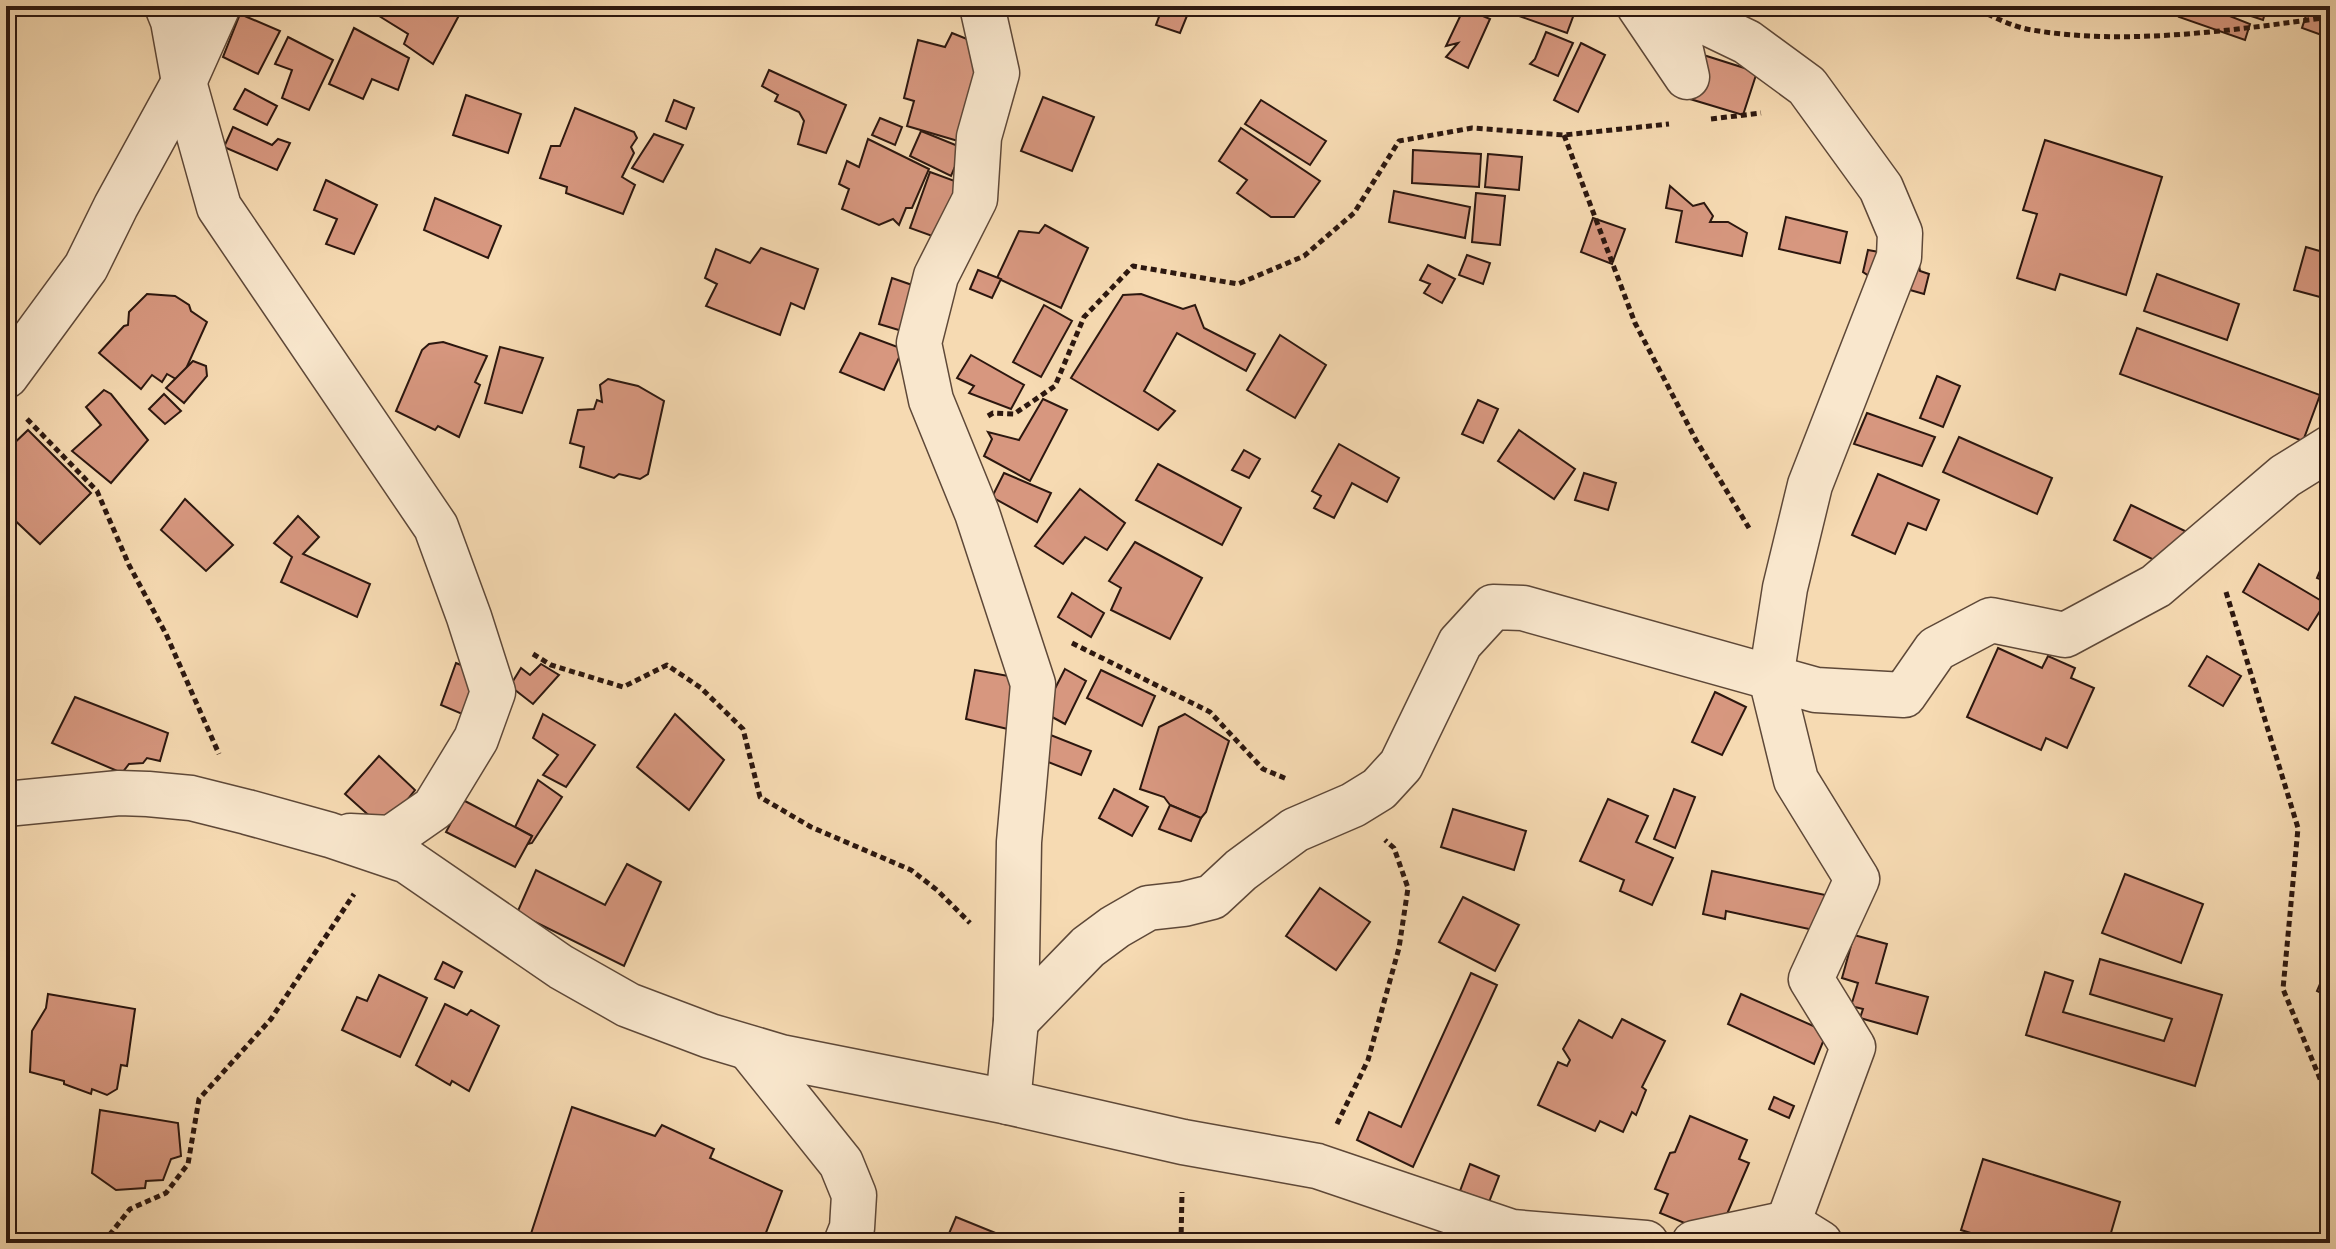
<svg xmlns="http://www.w3.org/2000/svg" width="2336" height="1249" font-family="'Sorts Mill Goudy',serif">
<style>
.building{fill:#d7977f;stroke:#2c170f;stroke-width:2}
.lines{fill:none;stroke-linecap:round;stroke-linejoin:round}
.minor-casing{stroke:#5e4838;stroke-width:47}
.path{stroke:#2c170f;stroke-width:5;stroke-dasharray:6 4;stroke-linecap:butt}
.minor{stroke:#f9e7cd;stroke-width:44}
</style>
<rect width="100%" height="100%" fill="#f6dab2"/>
<filter id="stains"><feTurbulence type="fractalNoise" baseFrequency=".0025" numOctaves="4"/><feColorMatrix values="0 0 0 0 .2 0 0 0 0 .09 0 0 0 0 .02 0 0 0 .5 -.17"/></filter>
<radialGradient id="worn" r=".72"><stop offset=".6" stop-color="#630" stop-opacity="0"/><stop offset="1" stop-color="#630" stop-opacity=".3"/></radialGradient>
<!-- building -->
<g class="building">
<path d="M384,6H464L433,64L404,44L408,34L379,16Z"/>
<path d="M1163,6H1191L1180,33L1156,25Z"/>
<path d="M1506,6H1577L1567,33L1505,11Z"/>
<path d="M2183,6H2267L2263,20L2230,9L2227,15L2250,24L2245,40L2179,17Z"/>
<path d="M2309,6H2330V38L2302,28Z"/>
<path d="M1464,8L1490,19L1468,68L1446,57L1458,43L1446,46Z"/>
<path d="M240,14L280,31L258,74L223,57Z"/>
<path d="M354,28L409,58L398,90L372,79L363,99L329,84Z"/>
<path d="M1546,32L1573,43L1558,76L1530,64L1535,59Z"/>
<path d="M952,33L982,45L958,141L907,126L914,101L904,98L918,40L945,47Z"/>
<path d="M288,37L333,60L309,110L282,98L292,70L275,64Z"/>
<path d="M1581,43L1605,55L1578,112L1554,100Z"/>
<path d="M1694,52L1757,72L1743,115L1680,96Z"/>
<path d="M769,70L846,105L826,153L798,144L804,121L799,112L775,101L778,95L762,86Z"/>
<path d="M245,89L277,106L267,125L234,109Z"/>
<path d="M466,95L521,114L508,153L453,135Z"/>
<path d="M1043,97L1094,117L1072,171L1021,151Z"/>
<path d="M674,100L694,108L686,129L666,121Z"/>
<path d="M1261,100L1326,141L1310,165L1245,124Z"/>
<path d="M575,108L634,132L637,138L631,147L634,153L622,177L635,185L623,214L566,193L567,187L540,178L551,146H560Z"/>
<path d="M880,118L902,127L895,145L872,135Z"/>
<path d="M233,127L272,145L278,139L290,143L277,170L224,147Z"/>
<path d="M1241,128L1320,181L1294,217H1271L1237,193L1247,180L1219,161Z"/>
<path d="M921,131L963,148L951,176L910,156Z"/>
<path d="M654,134L683,145L663,182L632,168Z"/>
<path d="M868,139L929,169L912,208H906L899,225L893,219L879,225L842,209L849,189L839,184L847,161L859,167Z"/>
<path d="M2045,140L2162,177L2126,295L2060,274L2055,290L2017,278L2037,214L2023,210Z"/>
<path d="M1413,150L1481,154L1479,187L1412,183Z"/>
<path d="M1488,154L1522,157L1519,190L1485,187Z"/>
<path d="M930,172L963,184L946,241L910,228Z"/>
<path d="M326,180L377,205L354,254L326,244L337,219L314,210Z"/>
<path d="M1670,186L1693,206L1704,203L1713,216L1710,222H1728L1747,233L1742,256L1676,242L1682,211L1666,208Z"/>
<path d="M1394,191L1470,207L1465,238L1389,222Z"/>
<path d="M1476,193L1505,196L1500,245L1472,242Z"/>
<path d="M435,198L501,226L488,258L424,230Z"/>
<path d="M1786,217L1847,232L1840,263L1779,249Z"/>
<path d="M1593,218L1625,229L1612,264L1581,252Z"/>
<path d="M1045,225L1088,248L1061,308L997,278L1019,231L1039,233Z"/>
<path d="M2329,230L2330,266L2320,297L2294,290L2306,247L2323,252Z"/>
<path d="M761,248L818,269L804,309L791,303L780,335L706,306L717,284L705,278L716,249L750,263Z"/>
<path d="M1868,250L1918,259L1920,271L1929,274L1924,294L1875,280L1863,272Z"/>
<path d="M1467,255L1490,263L1483,284L1459,275Z"/>
<path d="M1428,265L1455,279L1442,303L1424,293L1430,284L1420,280Z"/>
<path d="M978,270L1001,279L992,298L970,289Z"/>
<path d="M2157,274L2239,304L2227,340L2144,311Z"/>
<path d="M892,278L915,286L902,331L879,324Z"/>
<path d="M147,294L175,296L189,305L191,311L207,322L185,371L176,379L167,374L162,382L152,375L141,389L99,353L124,326L128,325L129,312Z"/>
<path d="M1141,294L1183,309L1195,305L1204,328L1255,354L1246,371L1177,333L1144,391L1175,411L1158,430L1071,378L1123,295Z"/>
<path d="M1044,305L1072,321L1041,377L1013,362Z"/>
<path d="M2137,328L2320,395L2303,441L2120,374Z"/>
<path d="M860,333L903,349L884,390L840,372Z"/>
<path d="M1280,335L1326,365L1295,418L1247,390Z"/>
<path d="M443,342L487,356L475,382L480,385L459,437L438,426L435,430L396,411L422,350L429,344Z"/>
<path d="M500,347L543,358L522,413L485,403Z"/>
<path d="M971,355L1024,385L1011,409L969,393L974,386L957,378Z"/>
<path d="M193,361L206,366L207,376L184,403L166,388Z"/>
<path d="M1937,376L1960,386L1943,427L1920,418Z"/>
<path d="M608,379L638,386L664,401L648,474L640,479L619,474L614,478L580,467L584,447L570,443L578,410L594,409L597,400L602,402L600,385Z"/>
<path d="M104,390L111,394L148,440L111,483L72,451L101,425L86,407Z"/>
<path d="M164,394L181,411L165,424L149,409Z"/>
<path d="M1043,399L1067,410L1030,481L984,456L992,439L988,432L1019,440Z"/>
<path d="M1478,400L1498,409L1483,443L1462,434Z"/>
<path d="M1867,413L1935,437L1922,466L1854,444Z"/>
<path d="M28,430L91,493L40,544L6,512V451Z"/>
<path d="M1519,430L1575,469L1554,499L1498,461Z"/>
<path d="M1959,437L2052,478L2037,514L1943,472Z"/>
<path d="M1339,444L1399,478L1387,502L1352,483L1334,518L1314,508L1321,496L1312,491Z"/>
<path d="M1244,450L1260,459L1249,478L1232,470Z"/>
<path d="M1158,464L1241,508L1222,545L1136,500Z"/>
<path d="M1004,473L1051,493L1037,522L992,497Z"/>
<path d="M1584,473L1616,483L1608,510L1575,500Z"/>
<path d="M1878,474L1939,500L1926,530L1908,523L1895,554L1852,535Z"/>
<path d="M1080,489L1125,523L1107,550L1085,537L1063,564L1035,546Z"/>
<path d="M185,499L233,545L206,571L161,530Z"/>
<path d="M2131,505L2185,531L2168,567L2114,540Z"/>
<path d="M298,516L319,537L303,554L370,584L357,617L281,582L292,557L274,543Z"/>
<path d="M1135,542L1202,578L1170,639L1111,610L1121,588L1109,581Z"/>
<path d="M2330,547V583L2317,578Z"/>
<path d="M2259,564L2325,603L2308,630L2243,592Z"/>
<path d="M1072,593L1104,613L1091,637L1058,617Z"/>
<path d="M1998,648L2042,668L2048,656L2075,668L2071,678L2094,688L2067,748L2046,738L2041,750L1967,717Z"/>
<path d="M2207,656L2241,676L2223,706L2189,686Z"/>
<path d="M456,663L487,676L467,716L441,705Z"/>
<path d="M541,664L559,675L533,704L510,686L521,668L530,675Z"/>
<path d="M1065,669L1086,681L1065,724L1043,712Z"/>
<path d="M975,670L1031,680L1016,731L966,719Z"/>
<path d="M1101,670L1155,696L1142,726L1087,698Z"/>
<path d="M1715,692L1746,707L1722,755L1692,742Z"/>
<path d="M75,697L168,733L160,761L147,758L143,763L129,764L122,773L52,743Z"/>
<path d="M543,714L595,745L566,787L543,775L558,755L533,738Z"/>
<path d="M675,714L724,760L689,810L637,767Z"/>
<path d="M1185,714L1229,741L1206,812L1201,818L1170,805L1164,797L1140,789L1159,727Z"/>
<path d="M1038,730L1091,751L1081,775L1028,754Z"/>
<path d="M379,756L415,790L384,829L345,794Z"/>
<path d="M538,780L562,797L532,843L528,844L532,836L515,827Z"/>
<path d="M1114,789L1148,807L1132,836L1099,818Z"/>
<path d="M1674,789L1695,797L1675,848L1654,839Z"/>
<path d="M1608,799L1648,816L1636,842L1673,858L1652,905L1620,891L1624,880L1580,861Z"/>
<path d="M463,800L532,836L515,867L446,832Z"/>
<path d="M1170,805L1201,818L1191,841L1159,829Z"/>
<path d="M1453,809L1526,831L1514,870L1441,847Z"/>
<path d="M627,864L661,882L624,966L517,913L536,870L605,905Z"/>
<path d="M1712,871L1830,896L1823,932L1726,911L1725,919L1703,914Z"/>
<path d="M2125,874L2203,904L2181,963L2102,933Z"/>
<path d="M1320,888L1370,922L1336,970L1286,936Z"/>
<path d="M1463,897L1519,925L1495,971L1439,942Z"/>
<path d="M1854,935L1887,944L1876,983L1928,997L1917,1034L1860,1018L1863,1009L1851,1006L1858,983L1842,978Z"/>
<path d="M2100,959L2222,995L2195,1086L2026,1035L2045,972L2073,981L2063,1012L2164,1041L2172,1019L2090,994Z"/>
<path d="M443,962L462,972L454,988L435,979Z"/>
<path d="M2326,970L2330,972V997L2317,991Z"/>
<path d="M1471,973L1497,985L1413,1167L1357,1140L1369,1112L1401,1127Z"/>
<path d="M379,975L427,998L400,1057L342,1030L357,997L367,1001Z"/>
<path d="M48,994L135,1009L127,1066L121,1065L117,1089L107,1095L92,1089L91,1094L64,1084V1081L30,1072L32,1031L46,1008Z"/>
<path d="M1741,994L1827,1032L1814,1064L1728,1024Z"/>
<path d="M445,1004L467,1015L471,1010L499,1026L469,1091L452,1081L450,1085L416,1065Z"/>
<path d="M1622,1019L1665,1041L1642,1087L1646,1090L1636,1115L1632,1112L1623,1132L1600,1121L1595,1131L1538,1105L1558,1062L1567,1066L1570,1060L1563,1049L1579,1020L1612,1038Z"/>
<path d="M1774,1097L1794,1106L1789,1118L1769,1109Z"/>
<path d="M572,1107L655,1136L662,1125L714,1149L710,1158L782,1191L762,1243H528Z"/>
<path d="M100,1110L178,1123L181,1156L171,1159L163,1180L146,1181L145,1188L116,1190L92,1173Z"/>
<path d="M1690,1116L1747,1140L1739,1159L1749,1163L1721,1228L1704,1231L1660,1213L1668,1194L1655,1189L1670,1153L1675,1152Z"/>
<path d="M1983,1159L2120,1202L2108,1243H2003L1961,1230Z"/>
<path d="M1470,1164L1499,1176L1489,1202L1460,1191Z"/>
<path d="M956,1217L1020,1243H945Z"/>
</g>
<g class="lines">
<!-- minor casing -->
<g class="minor-casing">
<g id="minor">
<path d="M167,6L173,21L184,82L219,207L436,527L469,617L493,692L476,739L434,808L391,838L350,836"/>
<path d="M982,6L997,73L979,137L975,199L936,276L919,343L931,400L977,513L1033,684L1019,842L1016,1021L1008,1102"/>
<path d="M1639,6L1687,77L1671,6"/>
<path d="M1672,6L1747,42L1807,86L1881,188L1900,233L1899,257L1810,485L1785,588L1771,678L1796,780L1857,879L1811,979L1853,1047L1788,1223"/>
<path d="M6,376L86,267L116,206L184,82L218,6"/>
<path d="M6,804L119,793L148,794L191,798L247,812L330,835L407,861L561,967L628,1005L710,1036L781,1057L1008,1102L1183,1142L1317,1166L1512,1232L1646,1243"/>
<path d="M1016,1021L1088,947L1115,927L1148,908L1184,904L1212,897L1241,870L1295,830L1353,805L1379,789L1401,765L1460,643L1493,607L1523,608L1816,690L1904,695L1936,649L1991,620L2065,635L2156,586L2285,476L2330,448"/>
<path d="M749,1048L841,1163L854,1195L852,1228L846,1243"/>
<path d="M1694,1243L1788,1223L1820,1243"/>
</g>
</g>
<!-- path -->
<g class="path">
<path d="M1969,6C1989,14 2011,27 2032,30C2127,46 2235,30 2330,17"/>
<path d="M1711,119L1761,113"/>
<path d="M1564,135L1635,323L1696,440L1749,528"/>
<path d="M988,416L993,413L1014,414L1055,386L1084,317L1133,266L1238,284L1304,256L1354,213L1399,141L1472,128L1564,135L1669,124"/>
<path d="M27,419L97,491L129,565L166,634L219,754"/>
<path d="M2226,592L2298,828L2283,989L2330,1103"/>
<path d="M1072,643L1210,712L1263,769L1287,779"/>
<path d="M533,654L551,665L623,687L667,665L701,688L743,729L760,797L811,827L911,870L937,890L970,923"/>
<path d="M1337,1124L1368,1060L1399,948L1408,888L1394,848L1385,840"/>
<path d="M103,1243L130,1209L166,1193L188,1164L199,1099L271,1019L354,894"/>
<path d="M1181,1243L1182,1192"/>
<path d="M2326,1243L2330,1169"/>
</g>
<!-- minor -->
<use href="#minor" class="minor"/>
</g>
<!-- margin -->
<rect width="2336" height="1249" fill="none" stroke="#f6dab2" stroke-width="32"/>
<rect x="8" y="8" width="2320" height="1233" fill="none" stroke="#2c170f" stroke-width="4"/>
<rect x="16" y="16" width="2304" height="1217" fill="none" stroke="#2c170f" stroke-width="2"/>
<rect width="100%" height="100%" filter="url(#stains)"/>
<rect width="100%" height="100%" fill="url(#worn)"/>
</svg>
